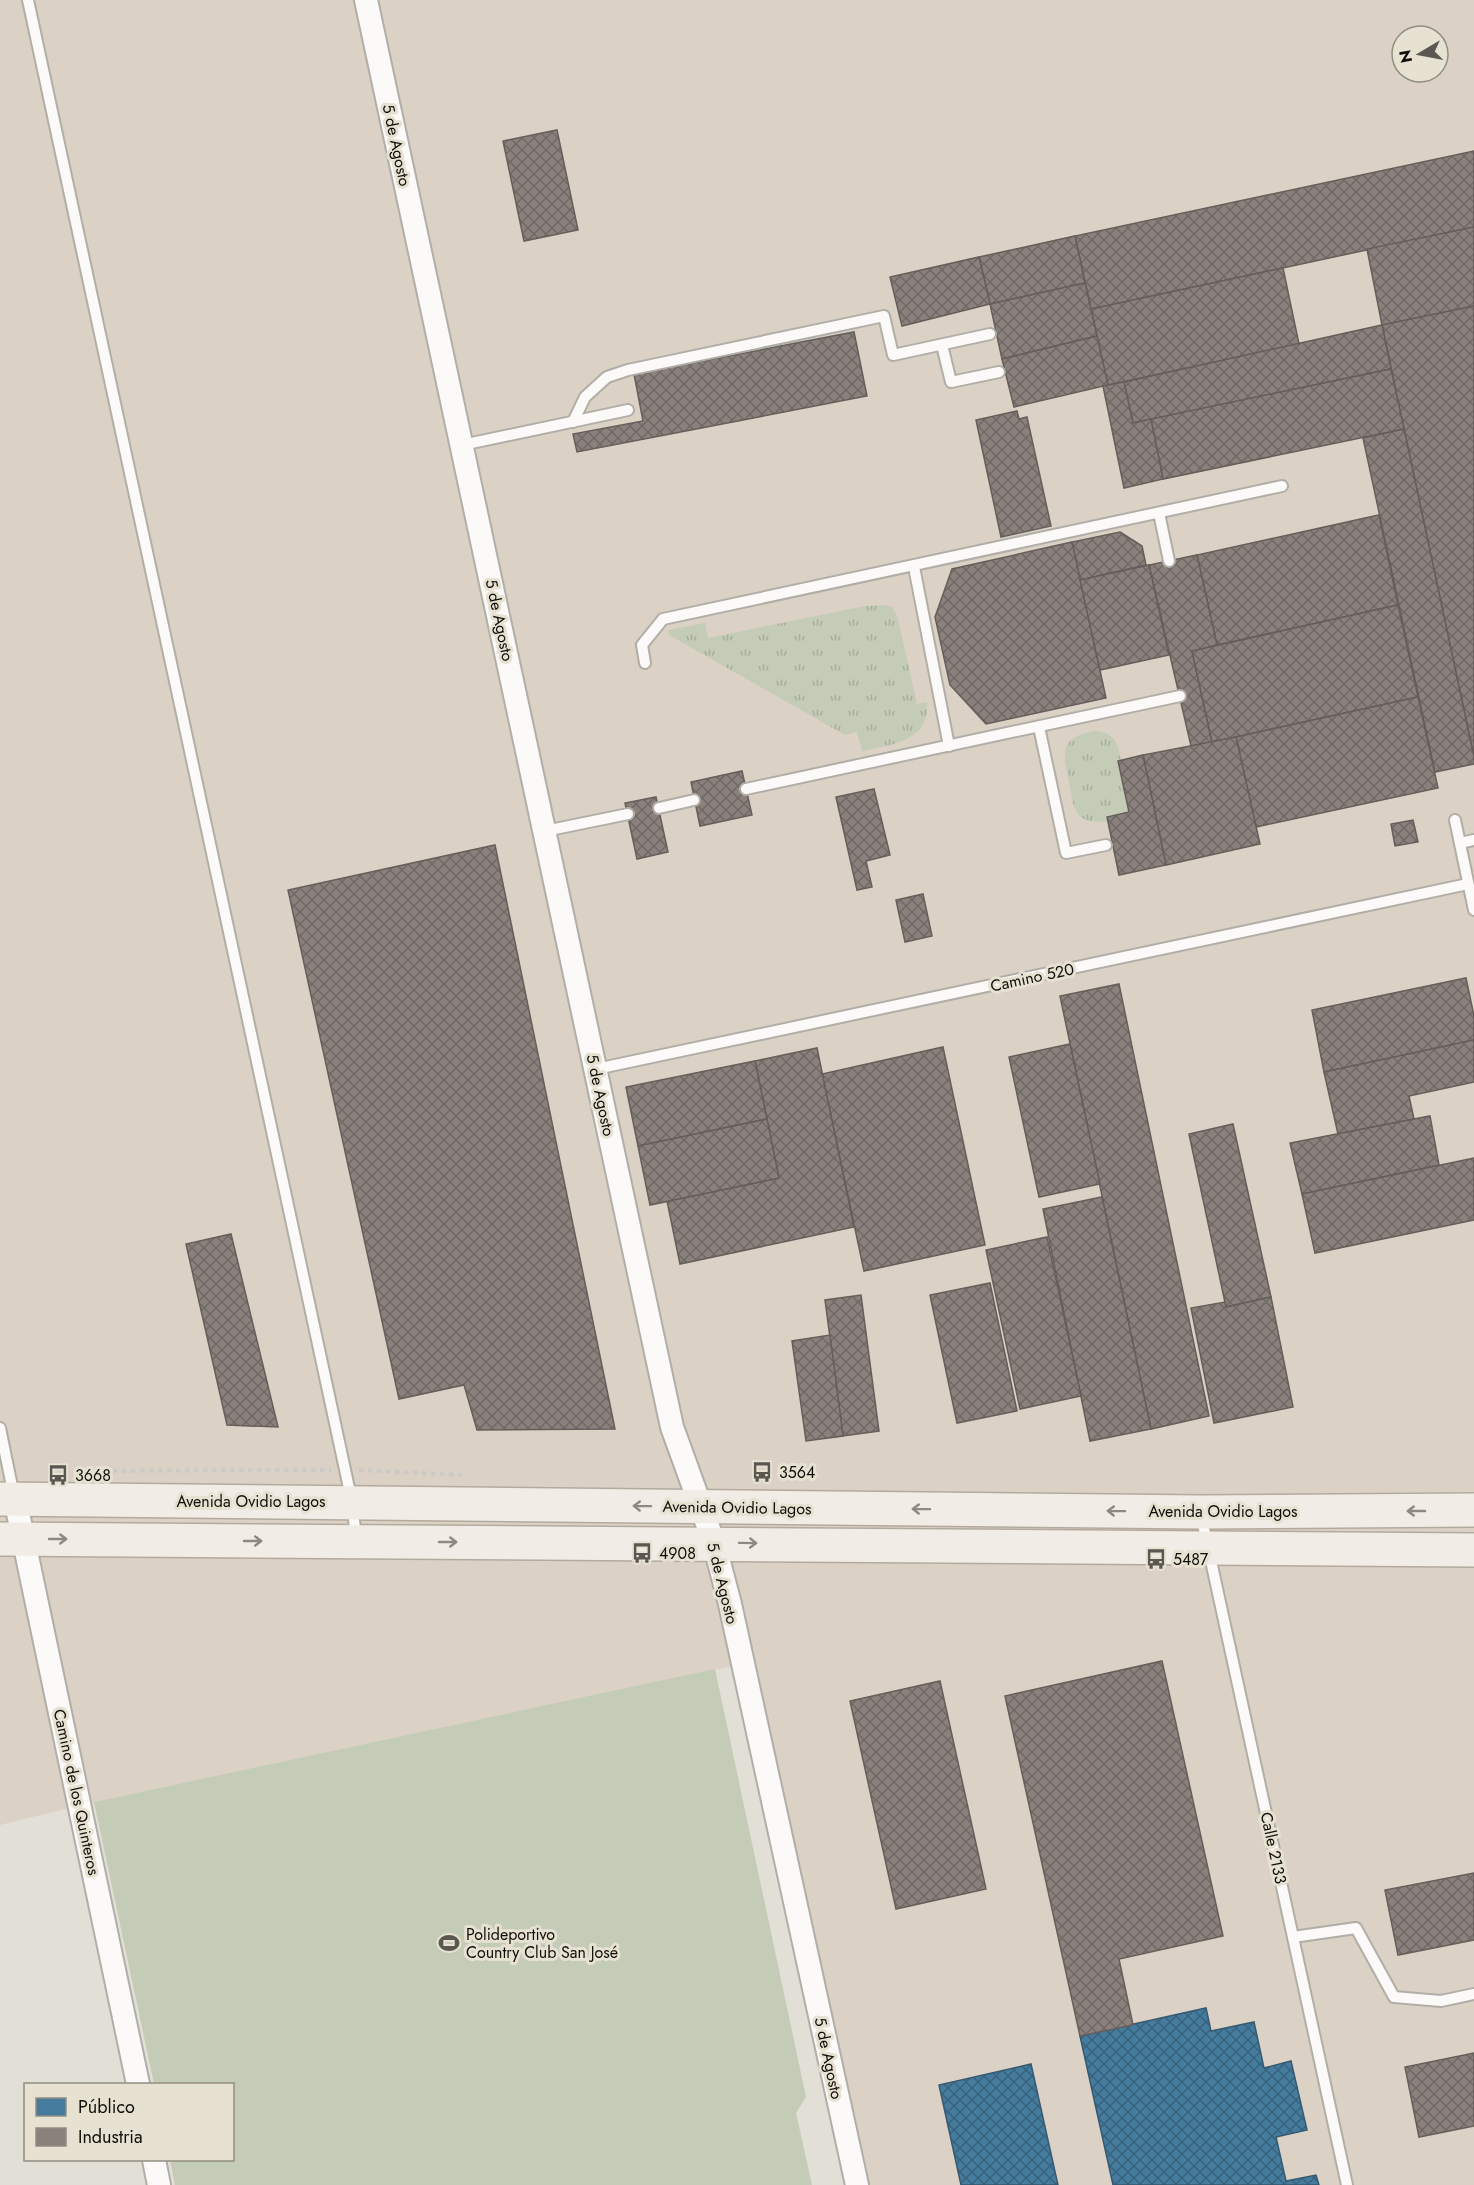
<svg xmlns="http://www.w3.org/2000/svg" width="1474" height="2185" font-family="Jost,sans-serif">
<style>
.industrial{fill:#dcd1c5;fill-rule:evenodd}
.grass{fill:url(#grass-tufts)}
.garden{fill:#c4ccb7}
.public{fill:url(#public-cross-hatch);stroke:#355a71;stroke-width:1.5}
.industry{fill:url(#industry-cross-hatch);stroke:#655e5a;stroke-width:1.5}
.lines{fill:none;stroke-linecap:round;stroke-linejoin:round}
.lane-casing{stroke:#b0aea7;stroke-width:14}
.street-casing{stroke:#b0aea7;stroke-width:26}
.primary-casing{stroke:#b3aa9d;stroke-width:36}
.path{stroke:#cbcac8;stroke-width:4;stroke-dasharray:4.5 4.5;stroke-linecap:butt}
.lane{stroke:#fbfaf9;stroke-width:10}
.street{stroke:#fbfaf9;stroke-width:22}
.primary{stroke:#f1ede6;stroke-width:33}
.oneway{stroke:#8c8983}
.labels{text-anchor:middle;stroke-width:6;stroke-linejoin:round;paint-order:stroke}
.street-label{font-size:16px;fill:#100e09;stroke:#e7e1d2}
.poi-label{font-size:16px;fill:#100e09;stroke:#e7e1d2;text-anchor:start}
</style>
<defs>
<pattern id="grass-tufts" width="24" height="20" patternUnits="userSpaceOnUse" patternTransform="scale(1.5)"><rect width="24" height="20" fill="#c4ccb7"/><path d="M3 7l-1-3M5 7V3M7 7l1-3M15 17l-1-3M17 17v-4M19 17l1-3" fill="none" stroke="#a7ae9c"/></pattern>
<pattern id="public-cross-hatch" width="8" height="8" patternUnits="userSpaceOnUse" patternTransform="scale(1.5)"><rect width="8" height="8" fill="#457b9d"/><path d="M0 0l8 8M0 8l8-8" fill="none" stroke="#38637e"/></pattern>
<pattern id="industry-cross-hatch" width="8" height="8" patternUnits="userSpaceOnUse" patternTransform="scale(1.5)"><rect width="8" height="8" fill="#8a817c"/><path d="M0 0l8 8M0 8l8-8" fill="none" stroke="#6f6864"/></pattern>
</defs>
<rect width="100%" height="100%" fill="#e2dfd7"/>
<!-- industrial -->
<path class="industrial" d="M0,0H1474V2185H857L742,1664L94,1802L0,1825ZM1402,36H1438V72H1402Z"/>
<!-- grass -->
<g class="grass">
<path d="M884,605L892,607L898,619L917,704L927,702C931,741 891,745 862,751L857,732L845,735L669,635L668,630L705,623L708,638L865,606Z"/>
<path d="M1095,731C1114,732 1118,743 1121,760L1118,761L1129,812L1108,816V821C1099,822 1089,823 1081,817C1072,810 1072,796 1070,786C1063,755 1057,737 1095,731Z"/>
</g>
<!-- garden -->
<path class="garden" d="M715,1669L806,2097L796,2113L812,2185H175L170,2160H232V2084H154L94,1802Z"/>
<!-- public -->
<g class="public">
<path d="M1206,2008L1211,2031L1254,2022L1264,2068L1291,2061L1307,2130L1276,2137L1286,2181L1316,2175L1319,2185H1113L1080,2036Z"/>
<path d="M1031,2064L1058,2185H961L939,2085Z"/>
</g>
<!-- industry -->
<g class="industry">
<path d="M557,130L578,230L524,241L503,141Z"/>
<path d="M1474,151V227L1091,309L1075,236Z"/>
<path d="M1474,227V306L1382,325L1367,249Z"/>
<path d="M1075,236L1085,283L990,304L979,257Z"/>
<path d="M979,257L990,304L902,326L890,277Z"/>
<path d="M1283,268L1299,344L1108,385L1091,309Z"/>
<path d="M1085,283L1097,336L1002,359L990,304Z"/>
<path d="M1474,306V757L1382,325Z"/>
<path d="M1382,325L1391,369L1133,423L1124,382Z"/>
<path d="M854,332L867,396L577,452L573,434L643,421L634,374Z"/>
<path d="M1097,336L1108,385L1014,407L1002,359Z"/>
<path d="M1391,369L1404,429L1163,479L1151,419Z"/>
<path d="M1124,382L1133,423L1151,419L1163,479L1124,488L1103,386Z"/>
<path d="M1017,411L1019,419L1027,417L1051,526L1001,537L976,420Z"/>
<path d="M1404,429L1474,757V764L1435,772L1363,438Z"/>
<path d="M1379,515L1398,605L1217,645L1197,555Z"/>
<path d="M1120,532L1142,546L1146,565L1080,580L1072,542Z"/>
<path d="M1072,542L1106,698L986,724L950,685L935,617L952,569Z"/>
<path d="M1197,555L1217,645L1192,651L1212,742L1191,746L1149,565Z"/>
<path d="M1149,565L1169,655L1100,670L1080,580Z"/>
<path d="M1398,605L1418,697L1212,742L1192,651Z"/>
<path d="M1418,697L1438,788L1256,827L1236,737Z"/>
<path d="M1236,737L1260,844L1166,865L1143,755Z"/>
<path d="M1143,755L1166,865L1119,875L1107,817L1129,812L1118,761Z"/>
<path d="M742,771L752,815L700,826L691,782Z"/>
<path d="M874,789L890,855L866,861L872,887L857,890L836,797Z"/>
<path d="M656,797L668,852L637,859L625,803Z"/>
<path d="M1413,820L1418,842L1395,846L1391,824Z"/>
<path d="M495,845L615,1429L477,1430L464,1385L399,1399L288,890Z"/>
<path d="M923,894L932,936L905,942L896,900Z"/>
<path d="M1466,978L1474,1016V1040L1324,1072L1312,1010Z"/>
<path d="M1119,984L1209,1416L1151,1429L1060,996Z"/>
<path d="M1474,1040V1082L1409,1096L1414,1119L1338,1134L1324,1072Z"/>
<path d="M1070,1044L1100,1184L1039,1197L1009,1057Z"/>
<path d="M943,1047L985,1245L864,1271L822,1074Z"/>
<path d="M817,1048L854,1227L680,1264L667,1201L779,1178L755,1061Z"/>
<path d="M755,1061L767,1119L638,1146L626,1087Z"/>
<path d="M1430,1116L1439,1165L1302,1194L1290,1143Z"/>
<path d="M767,1119L779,1178L650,1205L638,1146Z"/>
<path d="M1233,1124L1271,1297L1226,1307L1189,1134Z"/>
<path d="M1474,1158V1220L1315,1253L1302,1194Z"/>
<path d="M1102,1197L1151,1429L1090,1441L1043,1209Z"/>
<path d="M231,1234L278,1427L227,1425L186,1244Z"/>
<path d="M1047,1237L1081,1396L1020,1409L986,1250Z"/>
<path d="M990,1283L1017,1411L957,1423L930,1295Z"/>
<path d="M861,1295L879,1431L843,1436L825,1300Z"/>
<path d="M1271,1297L1293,1407L1214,1423L1191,1308L1225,1302L1226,1307Z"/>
<path d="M830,1335L843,1436L806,1441L792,1341Z"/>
<path d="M1162,1661L1223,1936L1119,1959L1133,2025L1080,2036L1005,1696Z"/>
<path d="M940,1681L986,1889L896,1909L850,1701Z"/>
<path d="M1474,1873V1940L1398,1955L1385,1890Z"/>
<path d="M1474,2053V2126L1419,2137L1405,2067Z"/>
</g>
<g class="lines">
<!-- lane casing -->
<g class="lane-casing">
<g id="lane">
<path d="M28,0L352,1502L356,1538"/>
<path d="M942,345L951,382L999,372"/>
<path d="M573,422L585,397L607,377L628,370L884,316L893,355L990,334"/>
<path d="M462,445L628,410"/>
<path d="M1159,513L1169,561"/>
<path d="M914,567L949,746"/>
<path d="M645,663L642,645L663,619L1282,486"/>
<path d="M1039,727L1066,853L1106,845"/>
<path d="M746,789L1180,696"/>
<path d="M659,808L694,800"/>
<path d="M1455,820L1474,910"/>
<path d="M545,831L628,814"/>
<path d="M1460,843L1474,840"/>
<path d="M596,1069L1468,884"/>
<path d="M0,1428L14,1496"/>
<path d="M1201,1515L1347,2185"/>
<path d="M1293,1937L1356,1928L1394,1997L1441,2001L1474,1994"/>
</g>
</g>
<!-- street casing -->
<g class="street-casing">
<g id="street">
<path d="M366,0L672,1427L714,1543L730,1604L857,2185"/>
<path d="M15,1499L138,2084"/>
<path d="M154,2160L159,2185"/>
</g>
</g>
<!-- primary casing -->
<g class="primary-casing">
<g id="primary">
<path d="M0,1499L1201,1512L1474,1510"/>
<path d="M0,1539L1474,1550"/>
</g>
</g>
<!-- path -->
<g class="path">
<path d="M359,1470L465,1475"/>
<path d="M104,1471L331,1470"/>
</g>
<!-- lane -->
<use href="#lane" class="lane"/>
<!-- street -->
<use href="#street" class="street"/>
<!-- primary -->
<use href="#primary" class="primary"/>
</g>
<!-- one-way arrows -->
<defs><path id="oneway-shaft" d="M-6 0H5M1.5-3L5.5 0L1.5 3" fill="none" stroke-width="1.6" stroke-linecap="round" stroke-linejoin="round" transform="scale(1.5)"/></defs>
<g class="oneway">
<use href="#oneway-shaft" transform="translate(642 1506) rotate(-179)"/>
<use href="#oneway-shaft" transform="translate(921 1509) rotate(-179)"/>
<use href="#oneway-shaft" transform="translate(1116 1511) rotate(-179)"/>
<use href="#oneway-shaft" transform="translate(1416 1511) rotate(180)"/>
<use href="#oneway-shaft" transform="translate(58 1539)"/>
<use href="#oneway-shaft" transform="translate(253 1541)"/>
<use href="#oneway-shaft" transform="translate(448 1542)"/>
<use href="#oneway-shaft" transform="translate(748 1543) rotate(1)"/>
</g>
<!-- icons -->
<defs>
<g id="bus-bare" transform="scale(1.62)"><path d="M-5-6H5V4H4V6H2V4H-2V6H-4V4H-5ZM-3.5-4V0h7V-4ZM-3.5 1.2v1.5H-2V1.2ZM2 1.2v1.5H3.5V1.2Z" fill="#5a5751" stroke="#e7e1d2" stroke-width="2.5" paint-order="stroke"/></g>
<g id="stadium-bare" transform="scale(1.62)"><path d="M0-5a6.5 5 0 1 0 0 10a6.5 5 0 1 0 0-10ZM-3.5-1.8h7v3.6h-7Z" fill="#5a5751" stroke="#e7e1d2" stroke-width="2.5" paint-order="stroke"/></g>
</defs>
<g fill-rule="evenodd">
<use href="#bus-bare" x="762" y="1472"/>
<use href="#bus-bare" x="58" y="1475"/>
<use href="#bus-bare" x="642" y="1553"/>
<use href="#bus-bare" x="1156" y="1559"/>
<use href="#stadium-bare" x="449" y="1943"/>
</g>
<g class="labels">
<!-- street labels -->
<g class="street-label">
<text transform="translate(397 145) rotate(78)" y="6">5 de Agosto</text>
<text transform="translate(500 620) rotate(78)" y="6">5 de Agosto</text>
<text transform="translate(1032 977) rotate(-12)" y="6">Camino 520</text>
<text transform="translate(601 1095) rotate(78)" y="6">5 de Agosto</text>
<text x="251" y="1507">Avenida Ovidio Lagos</text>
<text transform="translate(737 1507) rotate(1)" y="6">Avenida Ovidio Lagos</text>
<text x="1223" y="1517">Avenida Ovidio Lagos</text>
<text transform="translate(723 1583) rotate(76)" y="6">5 de Agosto</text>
<text transform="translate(77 1792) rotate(78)" y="6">Camino de los Quinteros</text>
<text transform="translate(1274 1848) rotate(78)" y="6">Calle 2133</text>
<text transform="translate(829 2058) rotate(78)" y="6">5 de Agosto</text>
</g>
<!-- poi labels -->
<g class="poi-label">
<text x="779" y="1478">3564</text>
<text x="75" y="1481">3668</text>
<text x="659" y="1559">4908</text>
<text x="1173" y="1565">5487</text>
<text x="466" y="1940">Polideportivo<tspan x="466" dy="18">Country Club San José</tspan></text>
</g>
</g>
<!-- legend -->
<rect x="24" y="2083" width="210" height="78" fill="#e7e1d2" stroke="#918d82" stroke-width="1.5"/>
<rect x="36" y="2098" width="30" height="18" fill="#457b9d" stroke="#918d82" stroke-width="1.5"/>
<text x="78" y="2113" font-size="18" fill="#100e09">Público</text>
<rect x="36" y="2128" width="30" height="18" fill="#8a817c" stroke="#918d82" stroke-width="1.5"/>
<text x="78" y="2143" font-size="18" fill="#100e09">Industria</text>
<!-- north arrow -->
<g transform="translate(1420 54) rotate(260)"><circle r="28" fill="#e7e1d2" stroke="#918d82" stroke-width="1.5"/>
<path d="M0-4.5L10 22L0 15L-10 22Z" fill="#5a5751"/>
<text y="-9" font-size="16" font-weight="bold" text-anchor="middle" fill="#100e09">N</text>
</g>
</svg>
